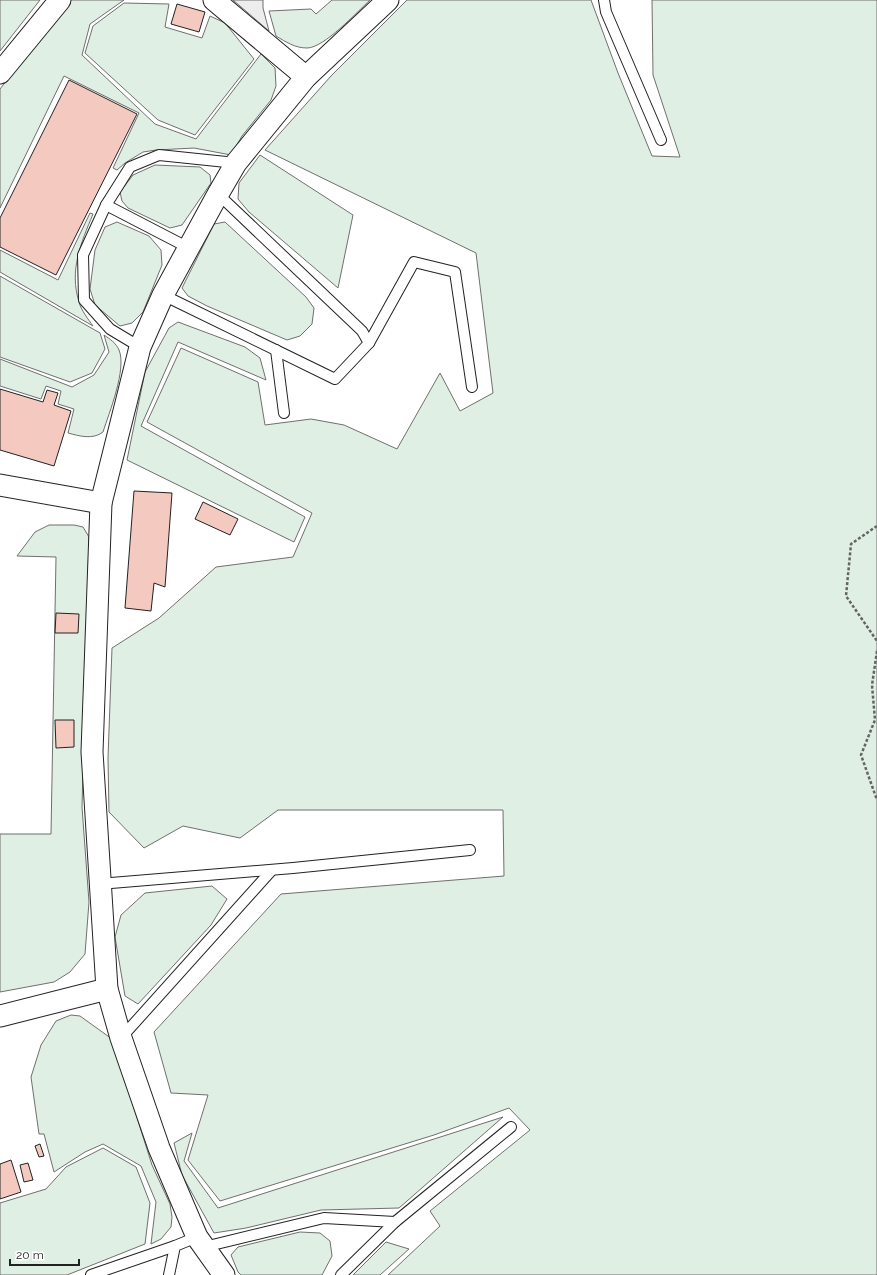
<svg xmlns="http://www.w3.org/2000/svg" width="877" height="1275" font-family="Raleway,sans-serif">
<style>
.green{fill:#e0efe3;stroke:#6f6f6f}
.parking{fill:#ededed;stroke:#6f6f6f}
.building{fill:#f3c9c0;stroke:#222}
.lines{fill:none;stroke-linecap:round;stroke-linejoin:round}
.service-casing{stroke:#222;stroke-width:12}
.minor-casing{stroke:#222;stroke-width:23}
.path{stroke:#646464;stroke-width:2.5;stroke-dasharray:3 2;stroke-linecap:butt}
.service{stroke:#fff;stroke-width:10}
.minor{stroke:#fff;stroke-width:21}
</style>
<rect width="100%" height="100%" fill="#fff"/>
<!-- green -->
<g class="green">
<path d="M0,0H40L0,51Z"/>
<path d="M70,0H124L90,24L82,55L155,124L196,139L261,54L275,68L276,86L271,100L242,136L231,155L194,148L156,150L143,152L125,163L117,170L113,168L139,113L64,76L0,208V89Z"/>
<path d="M332,0H370C357,12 324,48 307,48C295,48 286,42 276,36L269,11L311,9L316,14Z"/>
<path d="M407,0H591L618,73L652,156L680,157L653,75L652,0H877V1275H388L440,1226L430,1211L530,1130L509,1108L434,1135L220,1201L188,1160L208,1095L171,1093L154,1032L281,894L504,876L503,810H278L240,838L183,826L144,848L109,812L108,758L112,648L159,618L216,567L293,557L312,513L147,422L181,348L258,382L265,425L311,419L344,425L397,449L440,373L460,411L493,393L476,253L265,150L331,76Z"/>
<path d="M124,3L169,4L165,27L202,38L210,16L225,23L254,59L195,135L158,120L85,53L93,26Z"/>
<path d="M260,155L353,215L338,288L249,212L238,199L239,183Z"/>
<path d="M155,165L200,167L210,175L211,183L182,225L170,228L128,208L122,201L120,192L133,175Z"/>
<path d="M90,213L93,214C81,243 69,270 79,302C81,310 88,319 93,326L0,272V250L58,280Z"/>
<path d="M117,222L149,236L161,250L162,265L143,312L132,323L120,326L95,305L90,289L95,250L105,227Z"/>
<path d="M225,222L306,297L314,308L312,324L300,336L287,340L207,306L188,296L182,288L214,224Z"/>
<path d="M0,276L100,333L105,349L92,373L70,382L0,357Z"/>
<path d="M178,322L245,347L260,358L266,380L178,342L141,426L305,517L294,542L127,460L145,372L169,328Z"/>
<path d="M104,335C110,339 116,343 119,350C127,369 109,413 103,432C93,440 79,436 68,433L74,409L58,404L61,391L46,386L41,399L0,386V359L72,387L94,375L109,352Z"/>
<path d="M49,525H74L83,527L89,537L82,807L89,902L85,954L70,972L54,982L0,992V834H51L56,557L17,556L35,532Z"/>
<path d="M212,886L227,899L211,925L138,1004L125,996L115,937L121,915L145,893Z"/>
<path d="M71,1015L80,1016L112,1039L152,1165L170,1204L172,1217L171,1227L161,1239L151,1244L156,1202L141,1166L103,1144L85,1152L54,1172L44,1134H39L31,1077L41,1045L56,1021Z"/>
<path d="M503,1117L399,1208L321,1210L246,1228L214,1233L182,1175L174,1143L192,1133L184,1161L218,1208Z"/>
<path d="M103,1148L136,1167L150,1203L145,1244L67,1275H0V1203L46,1189L66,1167Z"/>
<path d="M300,1232L320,1233L330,1241L332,1256L322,1275H241L238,1272L231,1255L238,1247Z"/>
<path d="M386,1242L409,1249L380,1275H353Z"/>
</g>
<!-- parking -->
<path class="parking" d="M233,0H263V8L269,31Z"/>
<!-- building -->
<g class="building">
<path d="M177,4L205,12L199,32L171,24Z"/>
<path d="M69,80L137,114L56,275L0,247V218Z"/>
<path d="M0,389L43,402L47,390L58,393L54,405L71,411L54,466L0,450Z"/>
<path d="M134,491L172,493L165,587L154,583L151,611L125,608Z"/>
<path d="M203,502L238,519L230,535L195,519Z"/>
<path d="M56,613L79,614L78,633H55Z"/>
<path d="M55,720H74V747L56,748Z"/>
<path d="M40,1144L44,1156L39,1157L35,1146Z"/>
<path d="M11,1160L21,1192L0,1199V1164Z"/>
<path d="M28,1163L33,1180L24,1182L20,1165Z"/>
</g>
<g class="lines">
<!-- service casing -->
<g class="service-casing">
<g id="service">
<path d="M604,0L606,12L661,140"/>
<path d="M106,205L189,248"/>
<path d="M163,295L335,379L369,343L362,331L218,194"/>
<path d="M369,343L414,262L455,272L472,387"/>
<path d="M140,347L110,329L84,300L83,255L106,205L130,167L159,155L236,163"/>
<path d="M276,350L284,413"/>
<path d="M99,884L293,868L470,850"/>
<path d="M121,1038L272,870"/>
<path d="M204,1247L324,1218L395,1222L511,1127"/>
<path d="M91,1275L175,1246"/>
<path d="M169,1275L175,1246L197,1237"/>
<path d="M341,1275L395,1222"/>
</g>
</g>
<!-- minor casing -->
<g class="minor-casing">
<g id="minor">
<path d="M214,0L306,77"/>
<path d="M0,73L60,0"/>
<path d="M0,485L101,503"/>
<path d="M0,1016L107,989"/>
<path d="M224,1275L197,1237L159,1148L121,1038L107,989L92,752L101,503L140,347L163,295L218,194L236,163L306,77L388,0"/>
</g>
</g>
<!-- path -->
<g class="path">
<path d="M877,526L851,544L846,596L877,641"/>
<path d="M877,651L872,685L875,720L861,755L877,800"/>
</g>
<!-- service -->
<use href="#service" class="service"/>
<!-- minor -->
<use href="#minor" class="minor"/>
</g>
<!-- scale -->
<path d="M10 1259v6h69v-6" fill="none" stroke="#222222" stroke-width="2"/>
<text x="16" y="1259" font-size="12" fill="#222222" stroke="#ffffff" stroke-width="3" paint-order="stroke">20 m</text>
</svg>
